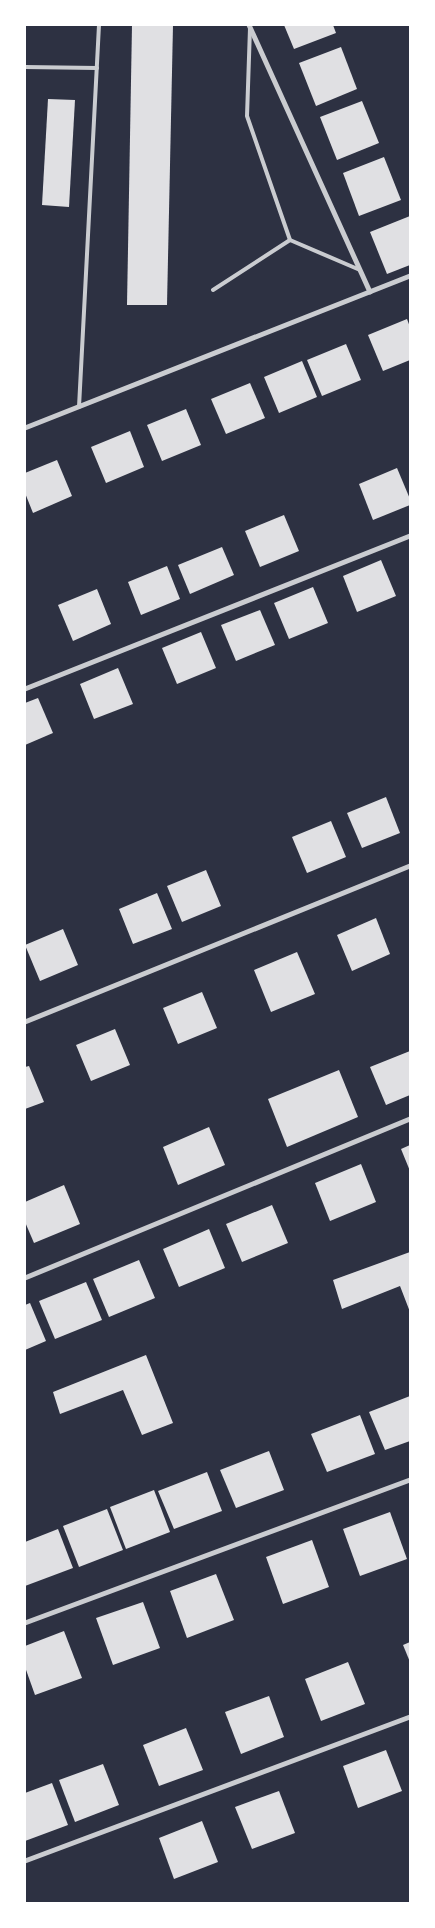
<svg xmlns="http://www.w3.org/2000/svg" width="435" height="1928" font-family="Montserrat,sans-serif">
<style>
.building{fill:#e0e0e3}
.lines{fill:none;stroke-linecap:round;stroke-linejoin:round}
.service{stroke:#caccd0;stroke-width:4}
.minor{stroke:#caccd0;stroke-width:5}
</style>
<rect width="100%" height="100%" fill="#2d3142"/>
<!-- building -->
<g class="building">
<path d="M132,25H173L167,305H127Z"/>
<path d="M284,25H333L336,33L294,49Z"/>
<path d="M341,47L357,89L316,106L299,63Z"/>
<path d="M48,99L75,100L69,207L42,205Z"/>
<path d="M362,101L379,143L337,160L320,117Z"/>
<path d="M384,157L401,200L359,216L343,173Z"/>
<path d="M410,216V265L387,274L370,232Z"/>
<path d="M407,319L410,327V360L383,371L368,335Z"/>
<path d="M346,344L361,380L322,396L307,360Z"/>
<path d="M302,361L317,397L279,413L264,377Z"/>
<path d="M250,383L265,418L226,434L211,399Z"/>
<path d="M186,409L201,445L162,461L147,425Z"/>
<path d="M130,431L144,467L106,483L91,447Z"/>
<path d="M57,460L72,496L33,513L25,493V473Z"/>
<path d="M397,468L410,499V505L373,520L359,484Z"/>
<path d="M284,515L299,551L260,567L245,531Z"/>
<path d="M222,547L234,575L190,594L178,565Z"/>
<path d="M381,560L396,596L357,612L343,576Z"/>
<path d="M167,566L180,599L141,615L128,582Z"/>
<path d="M313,587L328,623L289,639L274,603Z"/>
<path d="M97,589L111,624L73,641L58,605Z"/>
<path d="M260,610L275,645L236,661L221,625Z"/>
<path d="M201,632L216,668L177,684L162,648Z"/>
<path d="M118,668L133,704L94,719L80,684Z"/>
<path d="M38,698L53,733L25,745V703Z"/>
<path d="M386,797L400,833L362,848L347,813Z"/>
<path d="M331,821L346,857L307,873L292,837Z"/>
<path d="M206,870L221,906L182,922L167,886Z"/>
<path d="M157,893L172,929L133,944L119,909Z"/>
<path d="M376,918L390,954L352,971L337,935Z"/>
<path d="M63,929L78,965L40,981L25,945Z"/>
<path d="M297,952L315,994L271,1012L254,970Z"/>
<path d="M202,992L217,1028L178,1044L163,1008Z"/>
<path d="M115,1029L130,1065L91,1081L76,1045Z"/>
<path d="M410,1051V1095L386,1105L370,1067Z"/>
<path d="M29,1066L44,1102L25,1109V1067Z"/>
<path d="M339,1070L358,1117L287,1147L268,1099Z"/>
<path d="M209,1127L225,1165L178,1185L163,1147Z"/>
<path d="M410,1145V1171L401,1149Z"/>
<path d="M361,1164L376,1202L330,1221L315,1183Z"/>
<path d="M64,1185L80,1224L34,1243L25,1222V1202Z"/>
<path d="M272,1205L288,1243L242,1262L226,1224Z"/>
<path d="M209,1229L225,1268L179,1287L163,1249Z"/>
<path d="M410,1252V1312L400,1286L342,1309L333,1280Z"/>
<path d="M139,1260L155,1298L109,1317L93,1279Z"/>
<path d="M86,1282L102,1320L55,1339L39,1301Z"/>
<path d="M30,1303L46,1341L25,1350V1305Z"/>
<path d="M146,1355L173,1423L142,1435L123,1390L60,1414L53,1392Z"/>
<path d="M410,1396V1441L385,1450L369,1412Z"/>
<path d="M360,1415L375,1454L327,1472L311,1434Z"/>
<path d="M269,1451L284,1490L236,1508L220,1470Z"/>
<path d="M207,1472L222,1511L174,1529L158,1491Z"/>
<path d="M154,1490L170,1532L126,1549L110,1507Z"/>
<path d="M107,1509L123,1550L79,1567L63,1526Z"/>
<path d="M390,1512L407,1559L360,1576L343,1529Z"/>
<path d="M58,1529L73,1568L25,1586V1542Z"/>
<path d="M312,1540L329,1587L283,1604L266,1557Z"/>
<path d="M216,1574L234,1620L187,1638L170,1591Z"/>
<path d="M143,1602L160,1648L113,1665L96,1618Z"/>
<path d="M64,1631L82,1678L35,1695L25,1667V1646Z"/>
<path d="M410,1642V1662L403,1645Z"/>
<path d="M348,1662L365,1704L321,1721L305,1679Z"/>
<path d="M269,1696L284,1737L241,1754L225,1712Z"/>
<path d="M186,1728L203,1770L159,1786L143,1745Z"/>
<path d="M386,1750L402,1791L358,1808L343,1766Z"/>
<path d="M103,1764L119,1805L75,1822L59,1780Z"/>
<path d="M52,1783L68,1825L25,1841V1793Z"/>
<path d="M279,1791L295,1833L252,1849L235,1807Z"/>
<path d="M202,1821L218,1862L174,1879L159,1838Z"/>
</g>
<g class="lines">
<!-- service -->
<g class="service">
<path d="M250,28L247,116L290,240L360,270"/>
<path d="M25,67L97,68"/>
<path d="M213,290L290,240"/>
<path d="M79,407L99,25"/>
</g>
<!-- minor -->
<g class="minor">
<path d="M249,25L370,292"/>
<path d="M25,428L410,276"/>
<path d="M25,689L410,536"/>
<path d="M25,1022L410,866"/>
<path d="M25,1278L410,1119"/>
<path d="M25,1623L410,1480"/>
<path d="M25,1861L410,1717"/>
</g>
</g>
<!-- border -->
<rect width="435" height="1928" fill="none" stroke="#ffffff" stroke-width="52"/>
</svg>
